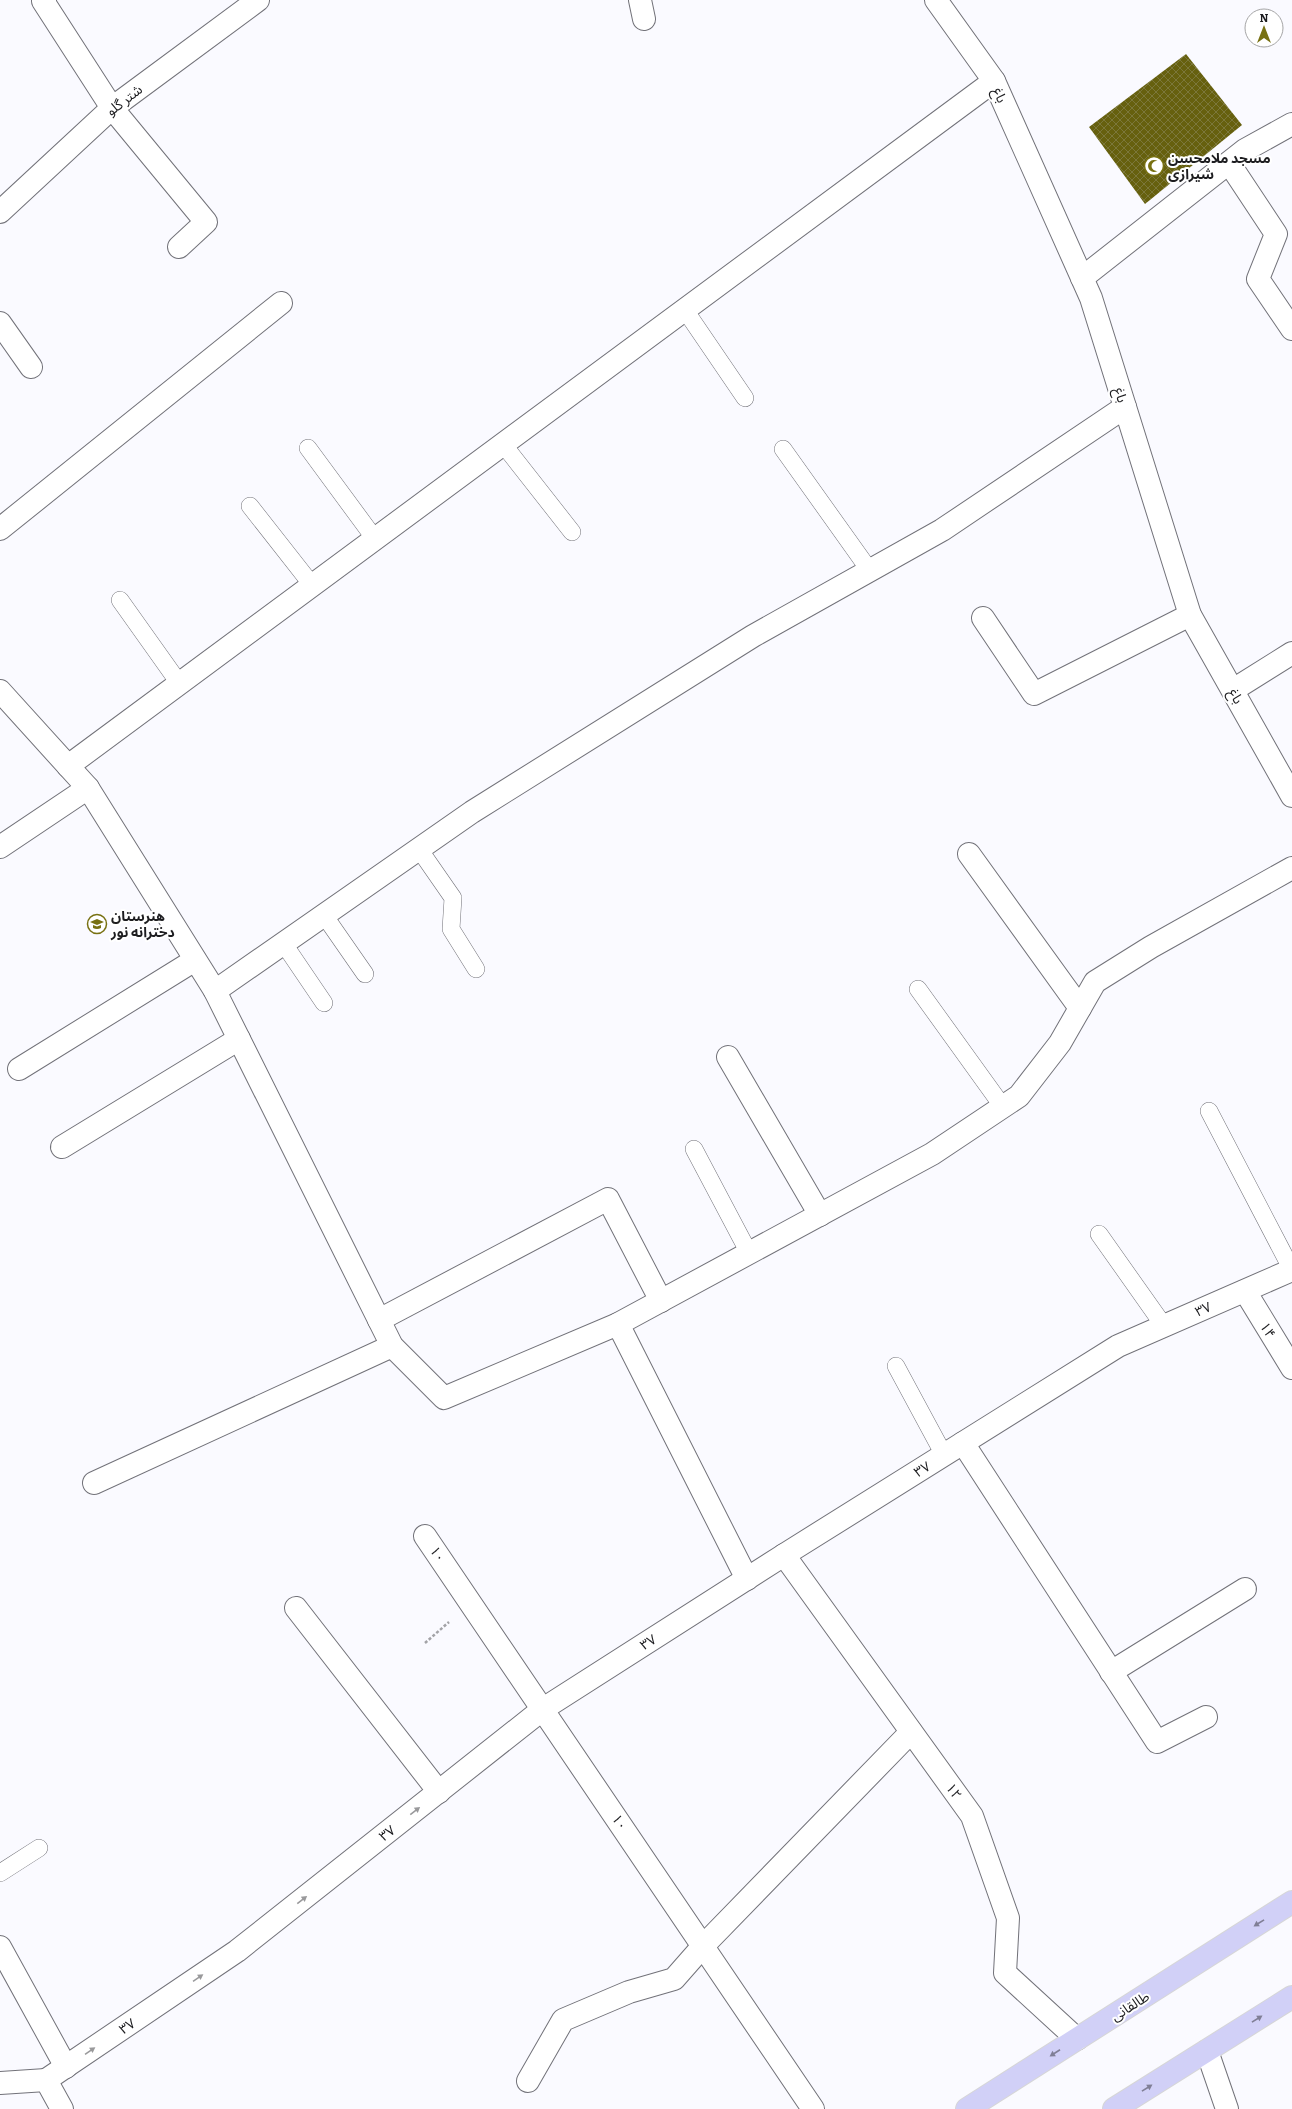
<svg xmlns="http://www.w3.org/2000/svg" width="1292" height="2109" font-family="Bitter,'Noto Sans Arabic',serif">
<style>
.building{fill:url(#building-cross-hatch)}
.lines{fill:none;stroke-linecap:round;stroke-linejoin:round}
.lane-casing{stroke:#727279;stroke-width:18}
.street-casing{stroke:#727279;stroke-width:24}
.primary-casing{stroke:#d6d6d7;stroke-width:24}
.path{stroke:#a3a3a7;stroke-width:2.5;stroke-dasharray:3 2;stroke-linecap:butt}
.lane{stroke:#fff;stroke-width:17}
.street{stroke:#fff;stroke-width:22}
.primary{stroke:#d1d0f7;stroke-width:22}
.oneway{fill:#99999b}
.oneway2{fill:#807f96}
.labels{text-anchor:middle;stroke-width:4;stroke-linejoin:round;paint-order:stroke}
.street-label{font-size:14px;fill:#1d1d20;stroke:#fff}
.poi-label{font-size:14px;font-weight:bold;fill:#1d1d20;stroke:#fff;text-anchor:start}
</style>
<defs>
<pattern id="building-cross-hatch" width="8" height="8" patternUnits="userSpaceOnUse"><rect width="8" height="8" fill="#66600e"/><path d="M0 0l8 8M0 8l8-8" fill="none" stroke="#7b773a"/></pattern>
</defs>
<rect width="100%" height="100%" fill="#fafaff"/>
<!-- building -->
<path class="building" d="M1186,54L1242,125L1145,204L1089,127Z"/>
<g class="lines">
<!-- lane casing -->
<g class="lane-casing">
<g id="lane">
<path d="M685,310L745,398"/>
<path d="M503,444L572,532"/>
<path d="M308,448L375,539"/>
<path d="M783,449L870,571"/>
<path d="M250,506L312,585"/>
<path d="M120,600L179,683"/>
<path d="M419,849L453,898L451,929L476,969"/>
<path d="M324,915L365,974"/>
<path d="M284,944L324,1003"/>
<path d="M918,989L1003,1107"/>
<path d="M1209,1111L1292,1270"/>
<path d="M694,1149L749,1253"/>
<path d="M1099,1234L1164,1326"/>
<path d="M896,1366L944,1455"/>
<path d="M0,1873L39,1848"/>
</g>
</g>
<!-- street casing -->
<g class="street-casing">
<g id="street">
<path d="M45,0L43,1L112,108L206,222L179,247"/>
<path d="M640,0L644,19"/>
<path d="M936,0L994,81L1091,298L1190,615L1292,796"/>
<path d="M1229,163L1276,234L1258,279L1292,329"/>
<path d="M0,212L112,108L258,0"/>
<path d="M1082,278L1245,150L1292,124"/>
<path d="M0,323L31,367"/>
<path d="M0,529L281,303"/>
<path d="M983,618L1034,694L1190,615"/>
<path d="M1233,690L1292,653"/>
<path d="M0,691L88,788L215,991L392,1346L444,1398L618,1324L747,1579"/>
<path d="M68,766L994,81"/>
<path d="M0,847L88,788"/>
<path d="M969,854L1080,1008"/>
<path d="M215,991L472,812L753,636L942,530L1125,407"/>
<path d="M728,1057L820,1215"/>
<path d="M19,1069L195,960"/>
<path d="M62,1147L239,1039"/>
<path d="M1245,1291L1292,1368"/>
<path d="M379,1320L608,1199L661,1301"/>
<path d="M618,1324L932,1154L1019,1096L1060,1043L1095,982L1151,947L1292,868"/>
<path d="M963,1443L1157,1742L1206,1717"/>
<path d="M94,1483L392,1346"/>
<path d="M425,1536L813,2109"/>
<path d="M784,1555L972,1816L1008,1918L1005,1973L1077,2039"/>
<path d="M296,1608L439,1792"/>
<path d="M1111,1672L1245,1589"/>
<path d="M0,1947L66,2067"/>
<path d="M1207,2051L1227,2109"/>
<path d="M46,2080L237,1951L543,1709L784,1555L1118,1346L1292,1270"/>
<path d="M528,2081L563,2020L629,1992L674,1979L703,1946L911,1732"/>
<path d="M0,2083L46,2080L62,2109"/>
</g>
</g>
<!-- primary casing -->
<g class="primary-casing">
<g id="primary">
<path d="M967,2109L1292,1902"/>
<path d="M1114,2109L1292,1997"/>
</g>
</g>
<!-- path -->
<path class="path" d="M425,1643L449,1622"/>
<!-- lane -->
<use href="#lane" class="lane"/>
<!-- street -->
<use href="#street" class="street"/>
<!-- primary -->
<use href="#primary" class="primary"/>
</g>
<!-- one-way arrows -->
<defs><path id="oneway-solid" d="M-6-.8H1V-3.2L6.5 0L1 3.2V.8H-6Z"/></defs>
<g class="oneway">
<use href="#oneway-solid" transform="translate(415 1811) rotate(-38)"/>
<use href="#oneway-solid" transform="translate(302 1900) rotate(-38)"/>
<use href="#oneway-solid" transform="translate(198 1978) rotate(-34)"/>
<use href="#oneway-solid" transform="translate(90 2051) rotate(-34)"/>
</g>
<g class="oneway2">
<use href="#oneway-solid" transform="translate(1259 1923) rotate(148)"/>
<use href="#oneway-solid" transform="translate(1257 2019) rotate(-32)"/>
<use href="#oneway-solid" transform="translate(1055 2053) rotate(147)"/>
<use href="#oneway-solid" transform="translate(1147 2088) rotate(-32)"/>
</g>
<!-- icons -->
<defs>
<g id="mosque-ring" transform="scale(1)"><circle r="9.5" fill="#fff" stroke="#787112" stroke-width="1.5"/><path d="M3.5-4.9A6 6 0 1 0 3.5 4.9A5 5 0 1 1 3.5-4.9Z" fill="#787112"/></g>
<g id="school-ring" transform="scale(1)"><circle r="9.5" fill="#fff" stroke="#787112" stroke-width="1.5"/><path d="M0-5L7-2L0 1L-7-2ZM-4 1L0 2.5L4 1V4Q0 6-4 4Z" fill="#787112"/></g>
</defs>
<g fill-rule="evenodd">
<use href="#mosque-ring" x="1154" y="166"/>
<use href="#school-ring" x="97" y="924"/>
</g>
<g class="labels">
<!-- street labels -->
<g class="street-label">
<text transform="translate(1000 95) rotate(66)" y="5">باغ</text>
<text transform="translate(124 100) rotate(-38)" y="5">شتر گلو</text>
<text transform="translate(1121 395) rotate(73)" y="5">باغ</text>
<text transform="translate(1236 696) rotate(61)" y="5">باغ</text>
<text transform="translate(1203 1309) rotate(-24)" y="5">۳۷</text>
<text transform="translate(1268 1330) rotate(59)" y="5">۱۴</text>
<text transform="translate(922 1469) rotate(-32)" y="5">۳۷</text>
<text transform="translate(438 1554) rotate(56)" y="5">۱۰</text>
<text transform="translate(648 1642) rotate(-33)" y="5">۳۷</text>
<text transform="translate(954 1791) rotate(54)" y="5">۱۲</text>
<text transform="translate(620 1822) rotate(56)" y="5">۱۰</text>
<text transform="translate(387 1833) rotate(-38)" y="5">۳۷</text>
<text transform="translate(1130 2006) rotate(-32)" y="5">طالقانی</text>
<text transform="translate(127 2026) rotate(-34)" y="5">۳۷</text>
</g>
<!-- poi labels -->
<g class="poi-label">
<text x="1168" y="163">مسجد ملامحسن<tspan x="1168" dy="16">شیرازی</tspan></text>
<text x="111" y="921">هنرستان<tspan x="111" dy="16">دخترانه نور</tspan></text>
</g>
</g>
<!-- north arrow -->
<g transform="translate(1264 28)"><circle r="19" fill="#ffffff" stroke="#a5a5a6"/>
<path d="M0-3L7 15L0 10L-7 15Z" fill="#787112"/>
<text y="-6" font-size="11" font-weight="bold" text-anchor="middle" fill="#1d1d20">N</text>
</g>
</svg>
